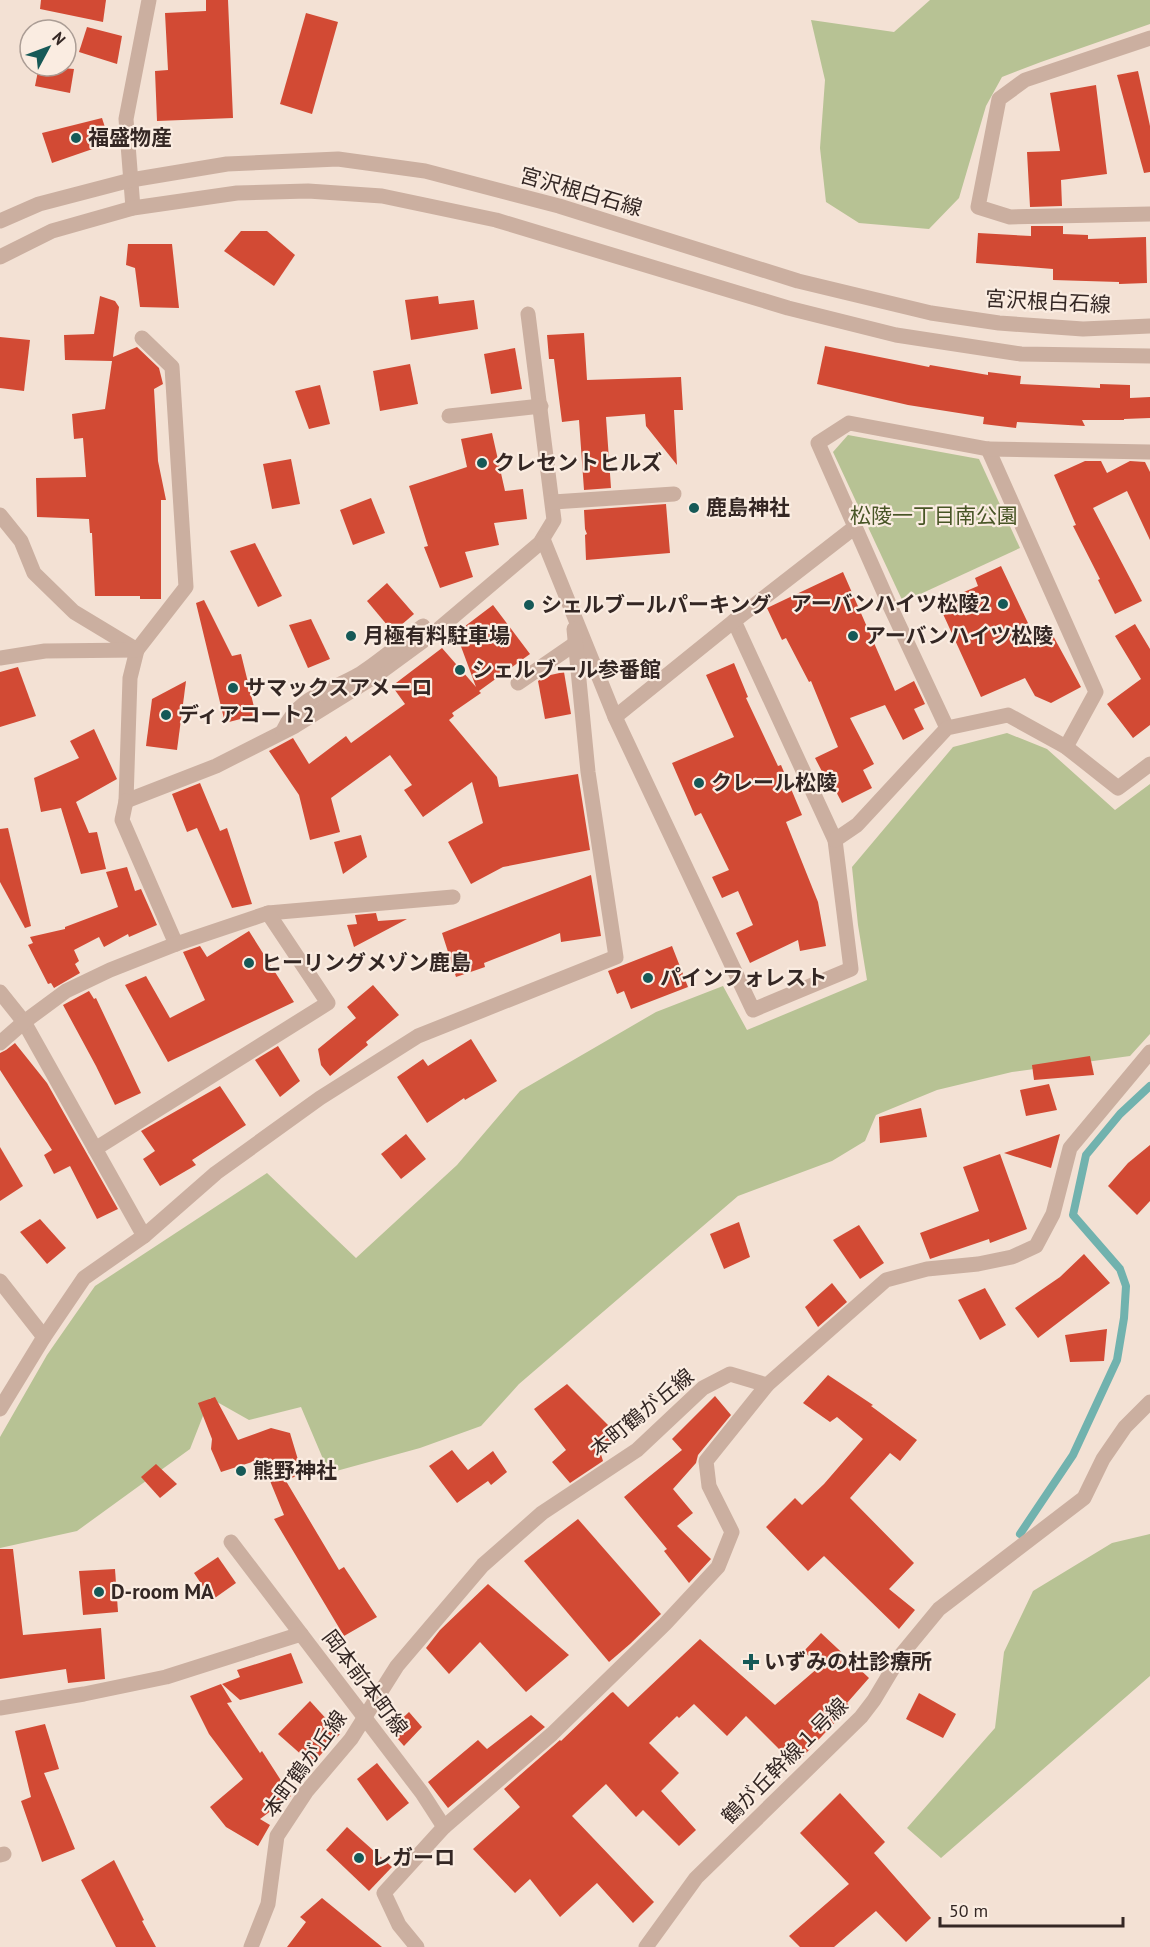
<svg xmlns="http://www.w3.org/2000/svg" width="1150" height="1947" font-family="'PT Sans','Noto Sans JP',sans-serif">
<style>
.green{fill:#b7c294}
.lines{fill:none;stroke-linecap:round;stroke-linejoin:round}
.stream{stroke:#71b2ae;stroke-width:8}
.building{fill:#d24a34}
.minor{stroke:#cbafa0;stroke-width:15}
.poi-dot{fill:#165957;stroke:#faece1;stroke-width:2}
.labels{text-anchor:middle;stroke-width:4.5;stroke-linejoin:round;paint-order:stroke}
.poi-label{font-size:21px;font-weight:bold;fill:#342724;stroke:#faece1;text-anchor:start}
.street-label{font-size:21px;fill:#342724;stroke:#faece1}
.park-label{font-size:21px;fill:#485526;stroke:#faece1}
</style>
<rect width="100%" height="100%" fill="#f3e1d4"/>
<!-- green -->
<g class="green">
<path d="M930,0H1150V24L1041,62L1002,77L986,106L959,198L929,229L859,223L826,202L820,148L825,80L811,20L894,32Z"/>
<path d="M848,435L979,459L1020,548L903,602L833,452Z"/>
<path d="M1007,733L1047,749L1115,810L1150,784V1034L1130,1056L1012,1072L937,1090L876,1115L865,1141L832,1161L738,1196L519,1384L481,1426L420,1448L329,1473L301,1407L249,1420L210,1398L190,1449L77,1531L0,1548V1437L47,1355L95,1286L267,1173L356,1258L457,1165L520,1091L656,1012L723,986L747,1030L867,980L858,925L852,867L953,747Z"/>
<path d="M1150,1534V1676L941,1858L907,1828L995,1728L1004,1652L1033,1591L1112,1543Z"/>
</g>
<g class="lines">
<!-- stream -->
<path class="stream" d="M1020,1534L1073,1455L1117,1360L1124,1318L1126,1286L1120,1269L1073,1215L1086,1155L1120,1114L1150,1086"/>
</g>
<!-- building -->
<g class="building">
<path d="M41,0H106L103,22L40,9Z"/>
<path d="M206,0H228L233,118L157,121L155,71L168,70L165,13L206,11Z"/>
<path d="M306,13L338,22L312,114L280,104Z"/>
<path d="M87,27L122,36L117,64L79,52Z"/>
<path d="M39,66L74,69L70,93L35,86Z"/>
<path d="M1138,71L1150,126V172L1144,173L1117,75Z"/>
<path d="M1096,85L1107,174L1061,180L1062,206L1030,207L1027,152L1060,151L1050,93Z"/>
<path d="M102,118L110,143L52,163L42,133Z"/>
<path d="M1031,226H1063V234L1088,235V239L1146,237L1147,283L1119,284V282L1053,280V269L976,263L978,233L1031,236Z"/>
<path d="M241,231H267L295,255L274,286L224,251Z"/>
<path d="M128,244H172L179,308L140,307L135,268L126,265Z"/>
<path d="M100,296L115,301L119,307L113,357L137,347L159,368L163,384L154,389L158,461L166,500H161V599H140V596H95L92,533H90L89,519L37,517L36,478L86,477L83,438L74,439L72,414L105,409L112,361L65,360L64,335L94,334Z"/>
<path d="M438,296L439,304L474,300L478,329L411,340L405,300Z"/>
<path d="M584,333L587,380L681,377L683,410H674L677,465L646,426L645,414L606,417L611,488L584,490L579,420L562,422L554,359H549L547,335Z"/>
<path d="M0,337L30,340L24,391L0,388Z"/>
<path d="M825,346L929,367L930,365L988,375V372L1021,376L1020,384L1100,388V384L1130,385V398L1150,397V418L1124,419V420H1082L1085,426L1017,422L1016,428L983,424L984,417L908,405L817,384Z"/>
<path d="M515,348L522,389L491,394L484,354Z"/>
<path d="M410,364L418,404L380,411L373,371Z"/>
<path d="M320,385L330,424L309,429L295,391Z"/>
<path d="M492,433L505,491L523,489L527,519L494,523L499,545L465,552L473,577L440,588L424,547L428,546L409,486L467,467L461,439Z"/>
<path d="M291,459L300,504L272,509L263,464Z"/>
<path d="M1085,461H1101L1107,473L1130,461L1145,462L1150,472V540L1127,491L1093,508L1142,601L1115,614L1098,580L1100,579L1073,526L1076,525L1054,475Z"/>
<path d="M371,498L385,533L353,545L340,510Z"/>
<path d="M666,504L670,553L586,560L585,535L587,534L585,529L584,510Z"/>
<path d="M255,543L282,596L258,607L230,551Z"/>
<path d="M1001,566L1036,640L1051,632L1081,687L1051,703L1035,696L1025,678L981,697L938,603L978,586L975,578Z"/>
<path d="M843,572L895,691L914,681L925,704L914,709L924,729L903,740L885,705L850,718L874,764L863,770L872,788L842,803L831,782L828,783L815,758L838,747L811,681L809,682L786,638L782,640L767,608Z"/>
<path d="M387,583L414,614L393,632L367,601Z"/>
<path d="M204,600L232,656L241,654L256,715L225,723L196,603Z"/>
<path d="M493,605L530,654L479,691L481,693L452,713L454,716L449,720L497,777L499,787L578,774L590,850L503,867L471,884L448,842L483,823L472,782L423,817L404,790L412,785L390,755L331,798L340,832L310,840L299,795L269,751L293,738L309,764L346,736L351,743L405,704L392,686L442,648L476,687L456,633Z"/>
<path d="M311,619L330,659L308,668L289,625Z"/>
<path d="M1135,624L1150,649V725L1133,738L1107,704L1141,679L1115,636Z"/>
<path d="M734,663L748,697L746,698L778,766L781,765L802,815L786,822L818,902L826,946L800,951L798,940L750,963L736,933L753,925L738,891L722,898L712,877L729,870L701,813L695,816L672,763L734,737L706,675Z"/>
<path d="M18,667L36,716L0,727V672Z"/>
<path d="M564,672L571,714L545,719L538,681L546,676Z"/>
<path d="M186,681L177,750L146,746L152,699Z"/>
<path d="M94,729L117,779L76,802L89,833L97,832L106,869L81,874L61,808L41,812L34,778L79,758L70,741Z"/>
<path d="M200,783L220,831L227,828L252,904L232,908L197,828L187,832L172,794Z"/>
<path d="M8,828L31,926L25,928L0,882V829Z"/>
<path d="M361,835L367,857L343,874L334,842Z"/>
<path d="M127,867L135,891L141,889L157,925L129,937L128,934L104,947L99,937L74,950L79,961L75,964L80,973L54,988L51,983L48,984L28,945L33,943L30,937L65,929V927L118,907L106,872Z"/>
<path d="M591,875L601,936L561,942L560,933L484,963L485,967L456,977L442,933Z"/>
<path d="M376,913L378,921L407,919L354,947L347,925L357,924L355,915Z"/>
<path d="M249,931L294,1002L168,1062L125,985L146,976L170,1018L205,1000L183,952L200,946L207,957Z"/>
<path d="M672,946L688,987L631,1009L624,991L617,994L608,971Z"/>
<path d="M373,985L399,1015L366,1042L368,1045L330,1076L321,1065L318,1049L356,1018L347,1007Z"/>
<path d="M89,991L94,999L96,998L141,1093L115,1105L96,1066L63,1005Z"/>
<path d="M471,1039L497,1081L465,1100L464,1098L427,1123L397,1077L423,1059L428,1066Z"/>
<path d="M15,1043L47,1083L118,1209L97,1219L70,1166L54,1174L44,1155L52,1150L0,1070V1053L6,1050Z"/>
<path d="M278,1046L300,1081L280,1097L255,1060Z"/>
<path d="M1090,1056L1094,1075L1034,1080L1032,1065Z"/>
<path d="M1049,1084L1057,1110L1026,1116L1020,1090Z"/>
<path d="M220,1086L246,1125L192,1160L196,1165L160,1186L143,1159L155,1151L141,1131Z"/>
<path d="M921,1108L927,1137L880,1143L879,1117Z"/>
<path d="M406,1134L426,1159L401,1179L381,1154Z"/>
<path d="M1060,1134L1051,1168L1004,1153Z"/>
<path d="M1150,1145V1201L1137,1215L1108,1186L1128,1163Z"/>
<path d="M0,1147L23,1186L0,1201Z"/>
<path d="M1000,1154L1027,1229L990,1243L989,1239L930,1259L920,1233L979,1211L963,1167Z"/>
<path d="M40,1219L66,1248L47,1264L20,1232Z"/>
<path d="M739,1222L750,1257L724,1269L710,1234Z"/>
<path d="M859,1225L884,1263L860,1279L833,1240Z"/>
<path d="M1084,1254L1110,1283L1038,1338L1015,1308L1060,1277Z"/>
<path d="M832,1283L847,1302L818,1327L805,1307Z"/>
<path d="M985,1288L1006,1325L980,1340L958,1300Z"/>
<path d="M1107,1329L1104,1361L1070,1362L1065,1335Z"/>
<path d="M828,1375L873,1405L871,1406L917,1440L900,1461L890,1453L850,1498L914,1563L889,1589L915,1610L899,1629L824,1556L808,1571L766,1527L795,1498L802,1505L824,1484L863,1439L837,1417L830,1422L803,1403Z"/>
<path d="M567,1384L617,1434L600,1451L603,1461L570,1483L552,1462L566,1450L534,1409Z"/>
<path d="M715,1396L731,1415L698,1455L696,1463L673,1489L693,1513L677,1526L711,1559L689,1583L664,1551L667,1549L624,1497L682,1450L672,1439Z"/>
<path d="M215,1397L238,1440L271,1428L290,1433L302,1473L286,1481L339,1570L344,1567L377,1617L344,1636L274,1519L284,1515L261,1459L221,1472L211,1449L212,1439L198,1403Z"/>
<path d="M452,1450L468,1470L493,1451L507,1472L491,1485L488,1481L457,1503L429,1466Z"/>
<path d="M156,1464L177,1484L160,1498L141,1477Z"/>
<path d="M578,1519L661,1614L630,1644L609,1662L524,1561Z"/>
<path d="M0,1549H13L23,1635L101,1628L105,1679L68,1683L66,1669L0,1679Z"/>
<path d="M218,1557L236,1583L212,1600L194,1573Z"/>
<path d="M115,1569L118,1612L83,1615L79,1571Z"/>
<path d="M488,1584L569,1655L526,1692L480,1642L449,1674L426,1648L440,1630Z"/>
<path d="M821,1633L869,1678L847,1703L850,1706L795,1765L746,1716L727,1736L694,1704L679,1718L677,1716L649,1743L679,1773L661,1791L696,1830L679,1846L643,1810L636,1817L606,1784L572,1816L654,1902L633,1923L597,1883L560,1917L530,1879L515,1893L473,1849L520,1807L504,1789L560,1740L561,1741L611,1693L613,1692L628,1707L700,1639L775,1705L819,1667L804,1651Z"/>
<path d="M291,1653L303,1683L240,1700L222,1684L240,1677L237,1670Z"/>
<path d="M221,1684L232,1702L227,1703L260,1753L262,1751L291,1796L260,1819L270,1825L258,1846L226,1827L210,1807L243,1779L209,1734L190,1696Z"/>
<path d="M919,1693L956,1714L943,1738L906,1719Z"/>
<path d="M310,1701L340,1734L312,1764L278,1734Z"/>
<path d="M409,1712L422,1727L404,1746L390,1730Z"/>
<path d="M531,1715L545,1727L448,1808L428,1782L478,1740L487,1749Z"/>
<path d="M45,1724L59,1769L44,1773L75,1849L42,1862L21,1801L31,1797L15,1731Z"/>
<path d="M377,1763L409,1803L387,1821L357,1779Z"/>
<path d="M840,1793L885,1842L874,1853L931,1918L906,1942L876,1911L834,1947H800L789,1936L849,1884L800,1833Z"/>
<path d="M347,1827L392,1867L369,1891L326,1850Z"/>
<path d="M114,1860L144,1920L142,1921L156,1947H116L81,1880Z"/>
<path d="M322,1898L382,1947H287L306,1922L300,1917Z"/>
</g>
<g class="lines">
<!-- minor -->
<g class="minor">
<path d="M1150,38L1025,80L999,99L978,207L1010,217L1150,214"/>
<path d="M133,208L126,119L149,0"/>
<path d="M0,221L39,204L131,180L227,164L338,159L425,171L559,206L798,281L931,313L999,323L1083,329L1150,326"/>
<path d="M0,257L52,231L133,208L237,193L308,191L382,196L496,220L788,308L896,335L1021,354L1150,356"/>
<path d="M142,338L172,367L186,587L137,650L130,678L126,801L216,766L295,726L374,677L434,633L540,543L554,520L528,314"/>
<path d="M449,416L541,406"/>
<path d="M988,449L1096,692L1066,747"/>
<path d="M553,502L674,494"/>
<path d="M0,515L21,541L34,573L74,612L137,650"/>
<path d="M543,539L615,717L753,1010L851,969L835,840L734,621L855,527"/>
<path d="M0,658L45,651L137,650"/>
<path d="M518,683L576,643"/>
<path d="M615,717L734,621"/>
<path d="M947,728L890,606L818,443L849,423L988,449L1150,452"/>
<path d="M283,731C300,694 328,693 360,674C382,660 402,642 423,626"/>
<path d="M126,801L122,820L176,944"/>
<path d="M835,840L857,825L947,728L1008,715L1066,747L1118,788L1150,764"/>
<path d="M268,913L453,897"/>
<path d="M0,992L24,1022L144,1236"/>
<path d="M0,1043L24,1022L66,991L110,970L176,944L268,913L328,1003L95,1149"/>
<path d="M0,1281L44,1337"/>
<path d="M0,1409L44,1337L84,1278L144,1236L216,1173L320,1098L418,1036L616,957L588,772L574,629"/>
<path d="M231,1542L301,1634"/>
<path d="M0,1708L84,1694L166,1677L301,1634L422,1793L444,1827L384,1893L399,1925L417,1947"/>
<path d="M444,1827L552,1734L665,1624L718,1567L732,1532L709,1486L706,1461L767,1385"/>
<path d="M0,1855L4,1854"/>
<path d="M251,1947L268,1904L277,1836L306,1792L351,1739L397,1666L483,1565L542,1513L637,1450L703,1388L730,1374L767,1385L886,1280L927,1269L978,1264L1012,1257L1036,1246L1053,1214L1070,1148L1150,1052"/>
<path d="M646,1947L696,1878L861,1717L874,1700L901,1655L939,1609L1084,1498L1103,1459L1125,1427L1150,1402"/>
</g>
</g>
<!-- markers -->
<g class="poi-dot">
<circle cx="76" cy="138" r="6"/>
<circle cx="482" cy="463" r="6"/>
<circle cx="694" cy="508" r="6"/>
<circle cx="1003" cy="604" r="6"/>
<circle cx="529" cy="605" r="6"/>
<circle cx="351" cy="636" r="6"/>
<circle cx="853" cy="636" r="6"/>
<circle cx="460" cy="670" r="6"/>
<circle cx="233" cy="688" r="6"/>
<circle cx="166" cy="715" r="6"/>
<circle cx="699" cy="783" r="6"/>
<circle cx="249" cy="963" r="6"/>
<circle cx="648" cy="978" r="6"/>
<circle cx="241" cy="1471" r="6"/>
<circle cx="99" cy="1592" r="6"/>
<path d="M748 1653h6v6h6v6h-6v6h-6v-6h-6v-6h6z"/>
<circle cx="359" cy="1858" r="6"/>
</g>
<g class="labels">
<!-- poi labels -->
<g class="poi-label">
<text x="88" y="145">福盛物産</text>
<text x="494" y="470">クレセントヒルズ</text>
<text x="706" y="515">鹿島神社</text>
<text x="991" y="611" text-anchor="end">アーバンハイツ松陵2</text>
<text x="541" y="612">シェルブールパーキング</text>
<text x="363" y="643">月極有料駐車場</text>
<text x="865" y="643">アーバンハイツ松陵</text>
<text x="472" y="677">シェルブール参番館</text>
<text x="245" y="695">サマックスアメーロ</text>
<text x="178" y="722">ディアコート2</text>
<text x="711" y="790">クレール松陵</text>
<text x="261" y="970">ヒーリングメゾン鹿島</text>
<text x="660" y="985">パインフォレスト</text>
<text x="253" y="1478">熊野神社</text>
<text x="111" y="1599">D-room MA</text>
<text x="764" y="1669">いずみの杜診療所</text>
<text x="371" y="1865">レガーロ</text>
</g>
<!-- street labels -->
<g class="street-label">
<text transform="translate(581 192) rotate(16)" y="7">宮沢根白石線</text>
<text transform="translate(1048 302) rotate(3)" y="7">宮沢根白石線</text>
<text transform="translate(642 1413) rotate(-39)" y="7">本町鶴が丘線</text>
<text transform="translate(365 1683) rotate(53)" y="7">岡本前本町線</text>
<text transform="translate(785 1761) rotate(-45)" y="7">鶴が丘幹線１号線</text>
<text transform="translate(305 1764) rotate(-54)" y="7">本町鶴が丘線</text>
</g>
<!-- park labels -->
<g class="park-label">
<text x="934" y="523">松陵一丁目南公園</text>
</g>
</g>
<!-- north arrow -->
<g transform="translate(48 48) rotate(49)"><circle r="28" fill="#faece1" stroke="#ab9d95" stroke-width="1.5"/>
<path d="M0-4.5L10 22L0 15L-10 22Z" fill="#165957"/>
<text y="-9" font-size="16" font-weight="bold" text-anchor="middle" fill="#342724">N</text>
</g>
<!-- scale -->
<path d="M940 1917v9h183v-9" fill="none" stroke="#342724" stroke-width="3"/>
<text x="949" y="1917" font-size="18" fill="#342724" stroke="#faece1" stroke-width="4.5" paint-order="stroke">50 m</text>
</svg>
